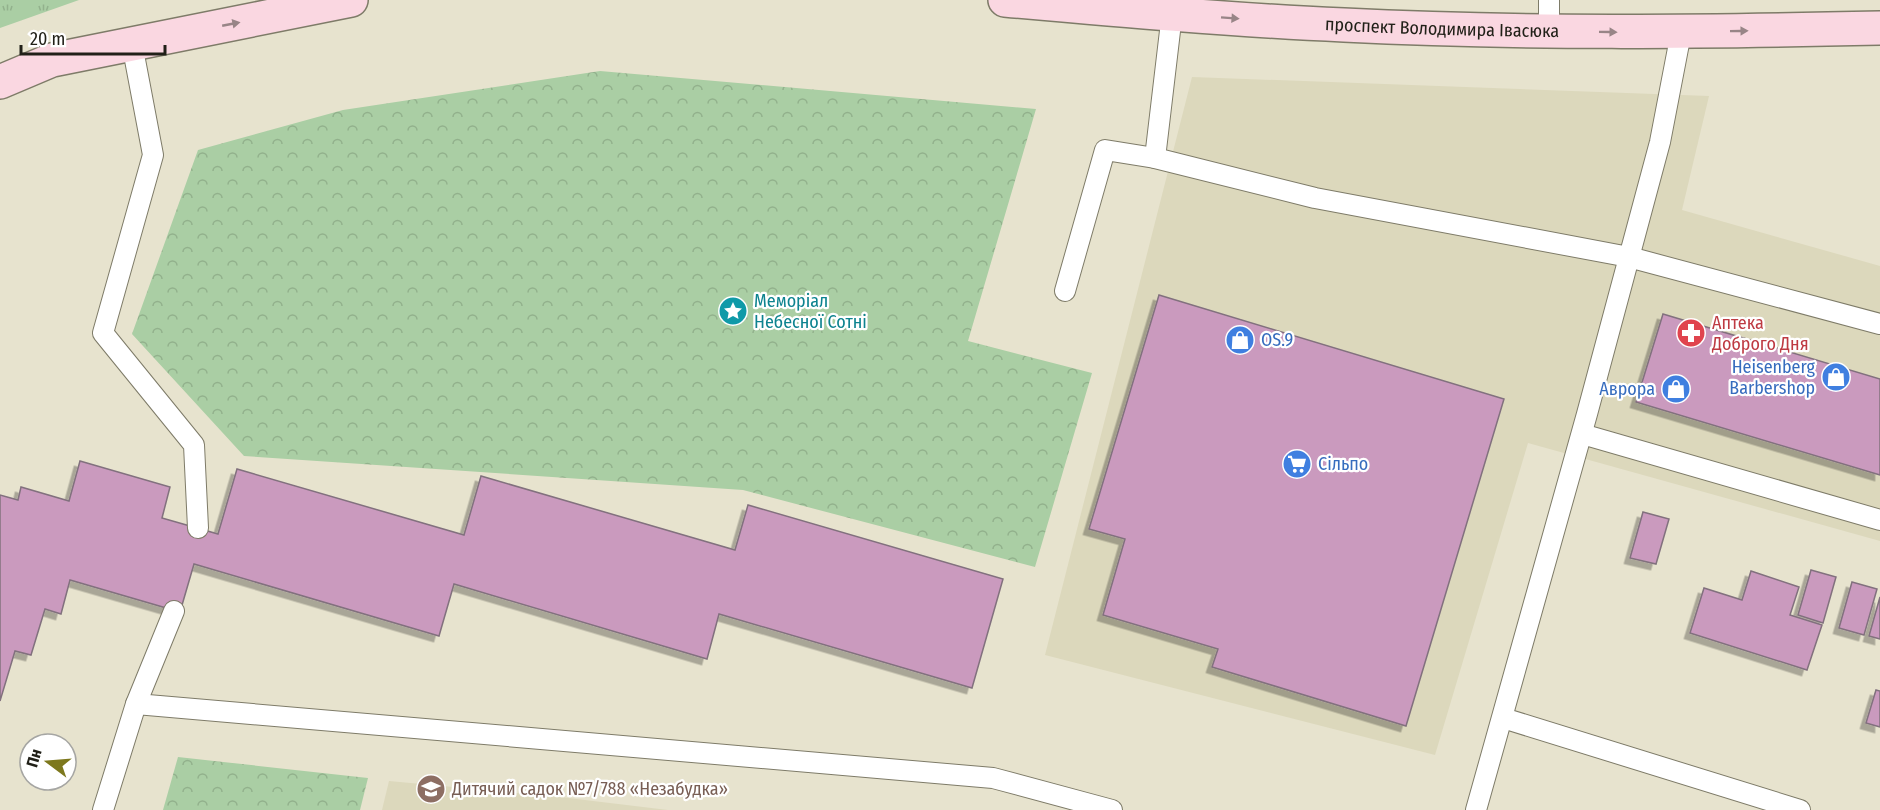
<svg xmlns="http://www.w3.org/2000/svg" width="1880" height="810" font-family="'Fira Sans Condensed',sans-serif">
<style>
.built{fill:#dcd8bc}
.grass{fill:url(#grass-tufts)}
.park{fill:url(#park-crowns)}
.building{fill:#ca9abe;stroke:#82717e;stroke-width:1.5;filter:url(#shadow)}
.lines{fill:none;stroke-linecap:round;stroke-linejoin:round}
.lane-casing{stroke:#7e7b68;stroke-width:22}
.secondary-casing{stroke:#7e7b68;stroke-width:36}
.lane{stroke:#fff;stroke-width:20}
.secondary{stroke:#fad7e1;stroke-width:33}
.oneway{fill:#988587}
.labels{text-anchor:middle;stroke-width:4.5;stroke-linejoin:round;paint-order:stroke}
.street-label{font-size:18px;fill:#212018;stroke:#fff}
.culture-label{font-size:18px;fill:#0d838f;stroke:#fff;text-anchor:start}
.health-label{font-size:18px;fill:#be3a42;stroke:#fff;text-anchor:start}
.shop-label{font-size:18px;fill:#366cbe;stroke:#fff;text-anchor:start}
.education-label{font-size:18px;fill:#785e54;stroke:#fff;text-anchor:start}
</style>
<defs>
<pattern id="grass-tufts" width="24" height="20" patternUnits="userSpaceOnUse" patternTransform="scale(1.5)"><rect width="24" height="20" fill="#aacea4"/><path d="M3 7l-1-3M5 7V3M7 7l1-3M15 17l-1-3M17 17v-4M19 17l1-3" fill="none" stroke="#92b18c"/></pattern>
<pattern id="park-crowns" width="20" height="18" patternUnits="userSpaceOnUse" patternTransform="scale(1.5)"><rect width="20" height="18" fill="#aacea4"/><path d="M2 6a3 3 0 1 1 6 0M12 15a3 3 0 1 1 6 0" fill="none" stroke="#92b18c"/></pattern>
<filter id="shadow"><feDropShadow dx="-5.5" dy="5.5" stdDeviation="0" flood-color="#0004"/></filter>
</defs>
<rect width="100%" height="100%" fill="#e7e3ce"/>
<!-- built -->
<g class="built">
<path d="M1192,77L1709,96L1682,210L1880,266V541L1528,443L1435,755L1045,655Z"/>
<path d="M389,781L560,797L668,810H382Z"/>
</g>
<!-- grass -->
<path class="grass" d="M0,0H79L0,28Z"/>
<!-- park -->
<g class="park">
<path d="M600,71L1036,109L968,341L1092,373L1035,567L743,490L244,456L132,334L198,150L343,110Z"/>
<path d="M178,757L368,778L360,810H163Z"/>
</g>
<!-- building -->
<g class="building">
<path d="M1159,295L1504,399L1406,726L1212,667L1218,649L1103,615L1125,539L1089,529Z"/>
<path d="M1663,314L1880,379V475L1636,402Z"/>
<path d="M80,461L170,487L162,518L218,534L237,469L464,535L481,476L735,550L748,505L1003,579L972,688L719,614L707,659L454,584L439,636L194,564L180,612L70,580L61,614L45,609L31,655L15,651L0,701V495L18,500L21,487L69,501Z"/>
<path d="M1643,512L1669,519L1656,564L1630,558Z"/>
<path d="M1811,570L1836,577L1823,623L1798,615Z"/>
<path d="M1751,571L1799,587L1790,615L1822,625L1807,670L1690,633L1704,588L1742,600Z"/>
<path d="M1852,582L1877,589L1864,635L1839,628Z"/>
<path d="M1880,597V639L1869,636Z"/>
<path d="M1876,690L1880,691V727L1866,723Z"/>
</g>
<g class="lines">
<!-- lane casing -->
<g class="lane-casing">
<g id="lane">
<path d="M1549,0V31"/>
<path d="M132,44L153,155L103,333L194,445L198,528"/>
<path d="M1155,158L1172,14"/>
<path d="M1065,291L1105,150L1155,158L1315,198L1629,257L1880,324"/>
<path d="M1582,434L1880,520"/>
<path d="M136,704L993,778L1112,810"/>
<path d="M1503,718L1800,810"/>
<path d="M103,810L136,704L174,611"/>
<path d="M1476,810L1587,414L1660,142L1681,33"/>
</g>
</g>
<!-- secondary casing -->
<g class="secondary-casing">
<g id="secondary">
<path id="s1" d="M1005,0C1118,10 1231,20 1344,25C1523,34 1701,32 1880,28"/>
<path d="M0,82L52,60L351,0"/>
</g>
</g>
<!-- lane -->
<use href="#lane" class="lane"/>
<!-- secondary -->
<use href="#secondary" class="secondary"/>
</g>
<!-- one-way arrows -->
<defs><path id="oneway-solid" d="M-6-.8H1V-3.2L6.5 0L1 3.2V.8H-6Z" transform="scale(1.5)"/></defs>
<g class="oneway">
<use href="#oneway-solid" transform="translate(1230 18) rotate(4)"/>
<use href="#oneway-solid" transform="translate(231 24) rotate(-11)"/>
<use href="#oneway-solid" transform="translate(1739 31) rotate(-1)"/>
<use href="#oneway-solid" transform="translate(1608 32) rotate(1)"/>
</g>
<!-- icons -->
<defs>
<g id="sight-disc" transform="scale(1.5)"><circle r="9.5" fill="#0f9aa8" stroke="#fff"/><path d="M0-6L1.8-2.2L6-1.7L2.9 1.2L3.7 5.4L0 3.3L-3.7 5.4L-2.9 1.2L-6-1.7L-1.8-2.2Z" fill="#fff"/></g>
<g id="pharmacy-disc" transform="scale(1.5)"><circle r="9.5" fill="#e0444e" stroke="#fff"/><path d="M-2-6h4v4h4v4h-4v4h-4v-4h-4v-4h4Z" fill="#fff"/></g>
<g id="shop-disc" transform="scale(1.5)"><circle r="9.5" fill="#3f7fe0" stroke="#fff"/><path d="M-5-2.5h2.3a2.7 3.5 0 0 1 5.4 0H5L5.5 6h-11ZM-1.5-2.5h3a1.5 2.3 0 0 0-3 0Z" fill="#fff"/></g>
<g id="supermarket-disc" transform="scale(1.5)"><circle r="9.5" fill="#3f7fe0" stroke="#fff"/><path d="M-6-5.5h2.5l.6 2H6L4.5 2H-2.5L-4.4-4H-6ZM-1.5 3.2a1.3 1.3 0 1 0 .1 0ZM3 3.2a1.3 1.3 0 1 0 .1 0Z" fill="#fff"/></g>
<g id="school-disc" transform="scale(1.5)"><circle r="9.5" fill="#8d6e63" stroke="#fff"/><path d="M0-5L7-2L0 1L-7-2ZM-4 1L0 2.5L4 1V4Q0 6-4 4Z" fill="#fff"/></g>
</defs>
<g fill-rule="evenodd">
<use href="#sight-disc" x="733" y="311"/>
<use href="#pharmacy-disc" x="1691" y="333"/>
<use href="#shop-disc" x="1240" y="340"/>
<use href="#shop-disc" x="1836" y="377"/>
<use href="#shop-disc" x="1676" y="389"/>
<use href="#supermarket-disc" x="1297" y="464"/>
<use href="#school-disc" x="431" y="789"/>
</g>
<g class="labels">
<!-- street labels -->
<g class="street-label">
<text dy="6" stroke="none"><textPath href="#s1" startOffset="438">проспект Володимира Івасюка</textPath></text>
</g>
<!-- culture labels -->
<g class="culture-label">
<text x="754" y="307">Меморіал<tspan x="754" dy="21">Небесної Сотні</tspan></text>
</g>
<!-- health labels -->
<g class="health-label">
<text x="1712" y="329">Аптека<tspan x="1712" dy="21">Доброго Дня</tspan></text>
</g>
<!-- shop labels -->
<g class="shop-label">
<text x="1261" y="346">OS.9</text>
<text x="1815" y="373" text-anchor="end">Heisenberg<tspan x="1815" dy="21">Barbershop</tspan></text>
<text x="1655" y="395" text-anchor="end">Аврора</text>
<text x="1318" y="470">Сільпо</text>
</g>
<!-- education labels -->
<g class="education-label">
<text x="452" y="795">Дитячий садок №7/788 «Незабудка»</text>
</g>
</g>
<!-- north arrow -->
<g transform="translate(48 762) rotate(286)"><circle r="28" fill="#ffffff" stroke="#a6a6a3" stroke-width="1.5"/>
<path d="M0-4.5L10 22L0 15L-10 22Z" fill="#7d781d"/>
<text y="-9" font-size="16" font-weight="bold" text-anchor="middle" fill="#212018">Пн</text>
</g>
<!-- scale -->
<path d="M21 45v9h144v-9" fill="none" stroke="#212018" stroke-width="3"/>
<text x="30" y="45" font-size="18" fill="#212018" stroke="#ffffff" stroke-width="4.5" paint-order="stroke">20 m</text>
</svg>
